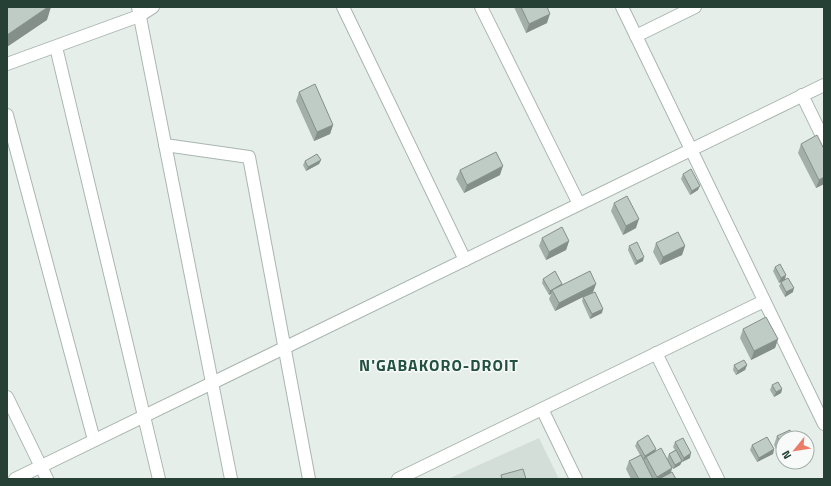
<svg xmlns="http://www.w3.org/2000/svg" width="831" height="486" font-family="'Titillium Web',sans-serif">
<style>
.built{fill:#d4ded9}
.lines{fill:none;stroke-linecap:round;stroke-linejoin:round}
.street-casing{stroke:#a9b6b0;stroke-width:14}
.street{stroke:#fff;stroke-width:12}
.wall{fill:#a3afa9}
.shaded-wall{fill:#858f8a}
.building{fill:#beccc5;stroke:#858f8a}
.labels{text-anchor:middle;stroke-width:3;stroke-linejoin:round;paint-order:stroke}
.district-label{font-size:16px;font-weight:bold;letter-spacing:1px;fill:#225142;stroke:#f7faf8}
</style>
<rect width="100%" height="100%" fill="#e6eeea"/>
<!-- built -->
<path class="built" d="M539,438L559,479H448Z"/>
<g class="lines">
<!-- street casing -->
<g class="street-casing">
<g id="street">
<path d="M138,7L231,479"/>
<path d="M343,7L465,260"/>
<path d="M481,7L579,204"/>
<path d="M622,7L824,424"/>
<path d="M636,36L695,7"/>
<path d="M56,47L159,479"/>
<path d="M7,64L139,16L153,7"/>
<path d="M802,95L824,140"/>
<path d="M7,115L94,440"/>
<path d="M165,145L249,157L309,479"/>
<path d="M656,353L718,479"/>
<path d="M7,397L47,479"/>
<path d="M542,409L576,479"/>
<path d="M15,479L824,85"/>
<path d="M398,479L764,301"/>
</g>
</g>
<!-- street -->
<use href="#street" class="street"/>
</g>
<!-- wall -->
<g class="wall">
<path d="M514,7H547V23L526,33Z"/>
<path d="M299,92L333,125L330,134L314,141L296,101Z"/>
<path d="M801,144L824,149V184L816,188L798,153Z"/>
<path d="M321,160L319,164L306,171L303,165L305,161Z"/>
<path d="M460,170L500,175L464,193L456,179Z"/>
<path d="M683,174L698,190L690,195L681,179Z"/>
<path d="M614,203L636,228L623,235L611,211Z"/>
<path d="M542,238L569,241L566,250L546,260L539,246Z"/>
<path d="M656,243L685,246L682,255L660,265L653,252Z"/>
<path d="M629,246L643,261L635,265L628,250Z"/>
<path d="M775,267L785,279L793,292L785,297L779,286L781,282L779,283L773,271Z"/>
<path d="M543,279L562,284L561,286L596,284L593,292L602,313L590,319L582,301L583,297L555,311L549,299L551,294L549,295L542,283Z"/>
<path d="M743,329L778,339L775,348L751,360L740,338Z"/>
<path d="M734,365H747L745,370L736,375L733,370Z"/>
<path d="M772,385L782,389L781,393L774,397L770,390Z"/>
<path d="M777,436L783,438V462H794L785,466L774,445Z"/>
<path d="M637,442L667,459L669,454L675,450L673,447L675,442L690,458L682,462L680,465L673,469L672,468L671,473L676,479H631L626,469L629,461L640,455L635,446Z"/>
<path d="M752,445L774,449L773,454L757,462L750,450Z"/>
</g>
<!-- shaded-wall -->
<g class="shaded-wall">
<path d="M48,7H51L47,20L7,47V35Z"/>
<path d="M550,14L547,23L526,33L529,24Z"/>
<path d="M333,125L330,134L314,141L317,132Z"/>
<path d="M321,160L319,164L306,171L308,167Z"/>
<path d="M503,166L500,175L464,193L467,185Z"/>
<path d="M824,177V184L816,188L819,180Z"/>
<path d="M700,186L698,190L690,195L692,191Z"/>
<path d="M639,219L636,228L623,235L626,226Z"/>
<path d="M569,241L566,250L546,260L549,252Z"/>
<path d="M685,246L682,255L660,265L663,257Z"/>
<path d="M644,257L643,261L635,265L637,261Z"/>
<path d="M786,275L785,280L779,283L781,278Z"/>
<path d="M562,284L561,288L552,290L551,294L549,295L550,291Z"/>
<path d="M596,284L593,292L555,311L559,303Z"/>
<path d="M794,288L793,292L785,297L786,292Z"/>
<path d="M603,309L602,313L590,319L592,314Z"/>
<path d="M778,339L775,348L751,360L754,351Z"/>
<path d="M747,365L745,370L736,375L738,371Z"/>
<path d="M782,389L781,393L774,397L776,392Z"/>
<path d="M656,449L655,454L646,457L645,459L643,460L645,456Z"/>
<path d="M774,449L773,454L757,462L759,458Z"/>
<path d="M691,453L690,458L682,462L684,458Z"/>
<path d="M682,461L680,465L673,469L675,465Z"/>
<path d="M787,462H794L785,466Z"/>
<path d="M672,468L669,477L665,479H656L657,477Z"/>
</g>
<!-- building -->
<g class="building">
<path d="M7,7H48L7,35Z"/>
<path d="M521,7H547L550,14L529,24Z"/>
<path d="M315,84L333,125L317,132L299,92Z"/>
<path d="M817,135L824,149V177L819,180L801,144Z"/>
<path d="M496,152L503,166L467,185L460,170Z"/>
<path d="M317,154L321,160L308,167L305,161Z"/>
<path d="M691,169L700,186L692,191L683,174Z"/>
<path d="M627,196L639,219L626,226L614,203Z"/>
<path d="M562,227L569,241L549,252L542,238Z"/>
<path d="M678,232L685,246L663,257L656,243Z"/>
<path d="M637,242L644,257L637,261L629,246Z"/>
<path d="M780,264L786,275L781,278L775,267Z"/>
<path d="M555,271L562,284L550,291L543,279Z"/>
<path d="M590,271L596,284L559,303L552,290Z"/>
<path d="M788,278L794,288L786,292L781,282Z"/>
<path d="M595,292L603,309L592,314L583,297Z"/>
<path d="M766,317L778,339L754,351L743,329Z"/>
<path d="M744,360L747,365L738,371L734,365Z"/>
<path d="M778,382L782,389L776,392L772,385Z"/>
<path d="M790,430L794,438H783V447L777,436Z"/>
<path d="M648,435L656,449L645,456L637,442Z"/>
<path d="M767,437L774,449L759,458L752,445Z"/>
<path d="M683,438L691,453L684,458L675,442Z"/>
<path d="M661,448L672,468L657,477L646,457Z"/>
<path d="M676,450L682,461L675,465L669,454Z"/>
<path d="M641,455L653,479H639L629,461Z"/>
<path d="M523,469L526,479H502L501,475Z"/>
<path d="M672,472L676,479H659Z"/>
</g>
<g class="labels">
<!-- district labels -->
<g class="district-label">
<text x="439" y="371">N'GABAKORO-DROIT</text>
</g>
</g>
<!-- border -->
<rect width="831" height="486" fill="none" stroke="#264036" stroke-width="16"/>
<!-- north arrow -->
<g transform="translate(795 450) rotate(240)"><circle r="19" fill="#f7faf8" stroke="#a3b0aa"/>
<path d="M0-3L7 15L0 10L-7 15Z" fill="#eb7c67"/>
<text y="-6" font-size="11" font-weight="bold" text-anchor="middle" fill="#264036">N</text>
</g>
</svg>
